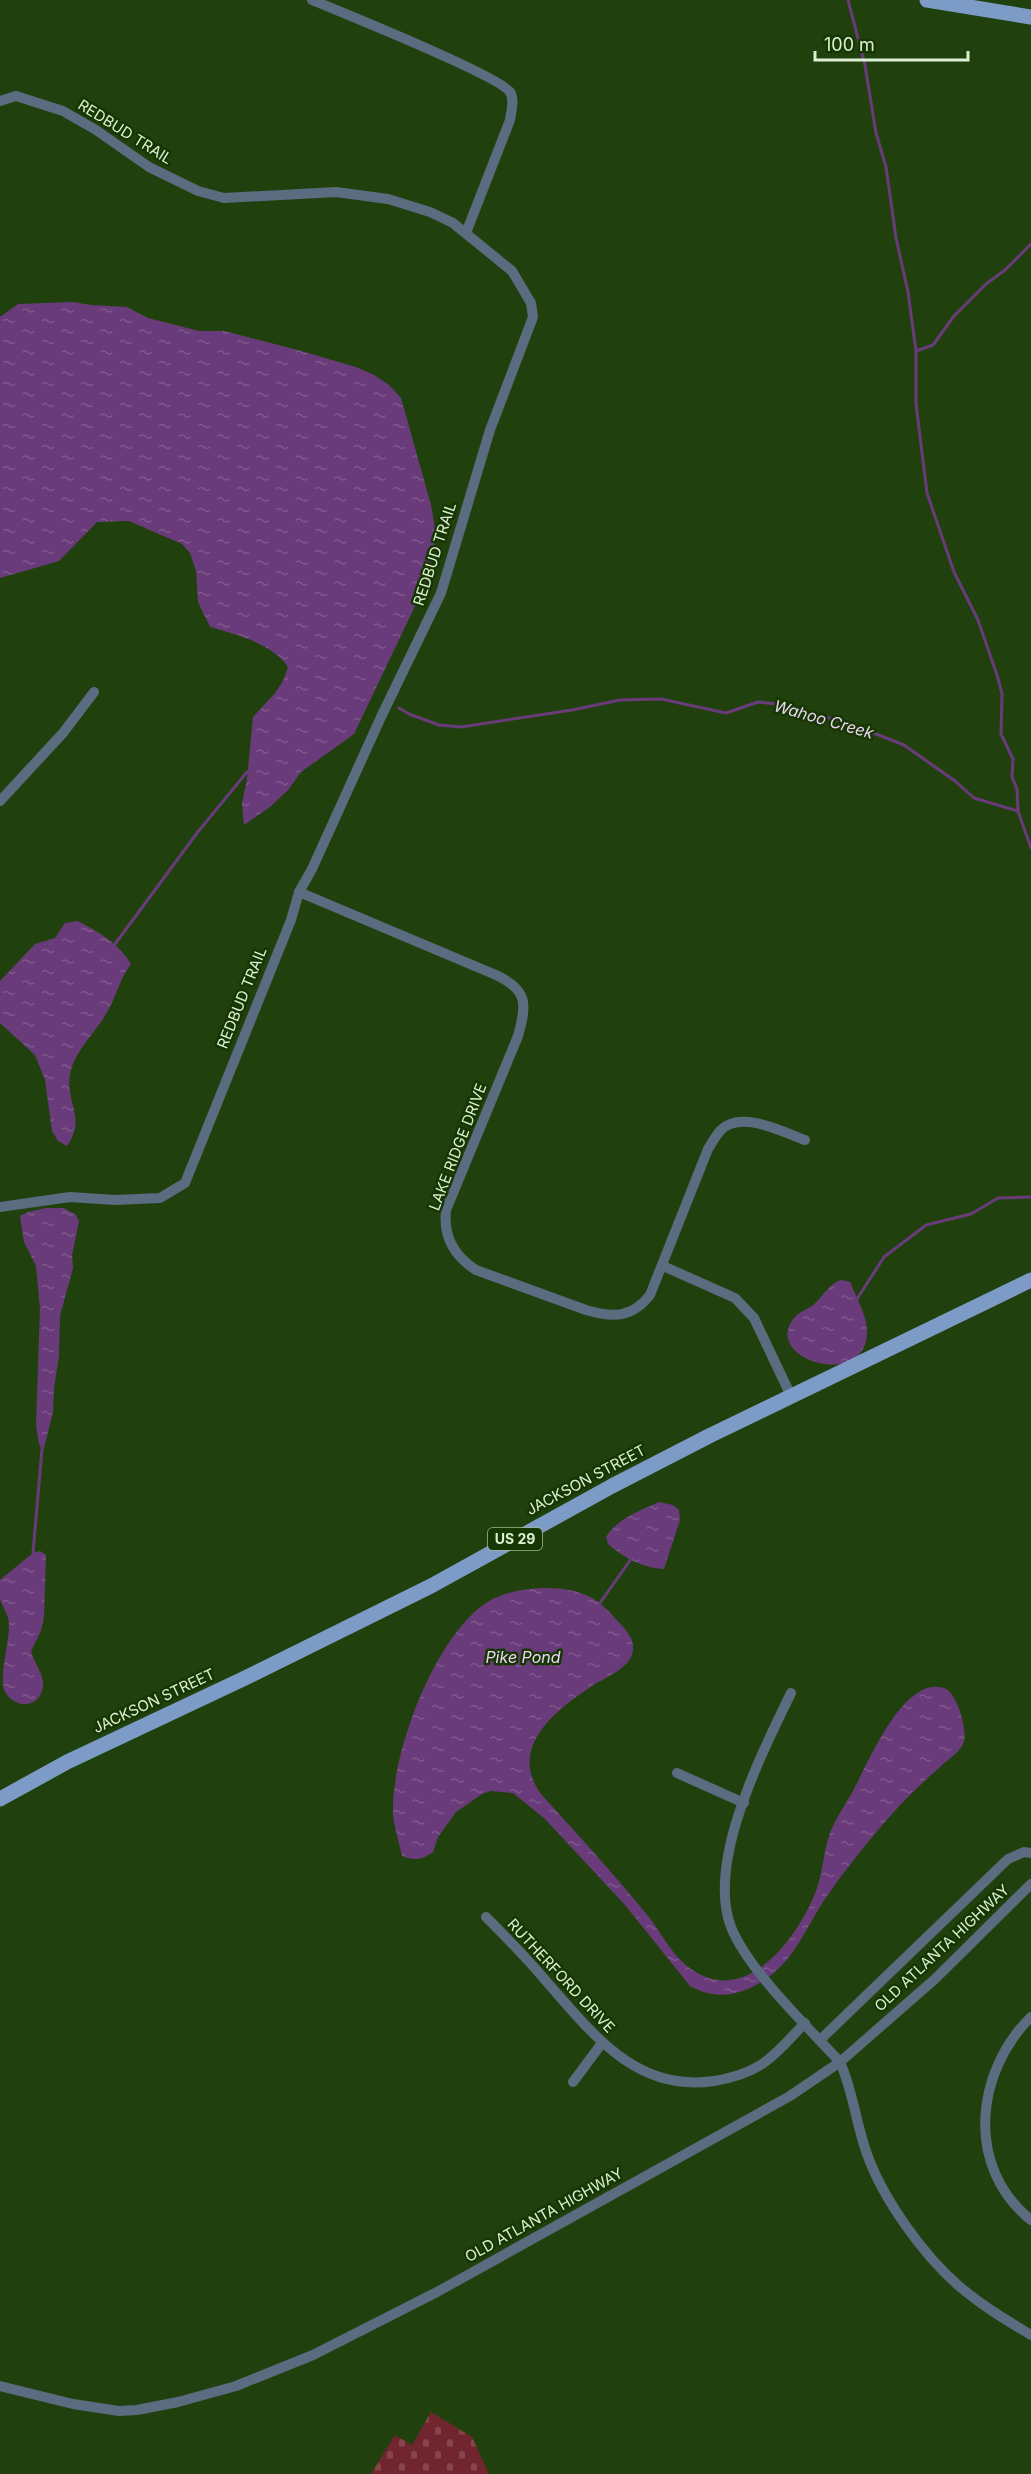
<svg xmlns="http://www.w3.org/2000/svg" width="1031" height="2474" font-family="Inter,sans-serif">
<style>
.cemetery{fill:url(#cemetery-stones)}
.water{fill:url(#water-ripples)}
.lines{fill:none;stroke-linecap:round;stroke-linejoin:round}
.stream{stroke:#6a3b7a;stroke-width:3}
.minor{stroke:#5b6b80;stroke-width:10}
.primary{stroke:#7c9cc7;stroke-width:15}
.labels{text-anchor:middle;stroke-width:5;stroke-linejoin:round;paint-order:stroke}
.shield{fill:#163702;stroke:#a0b894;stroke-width:1.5}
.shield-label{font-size:14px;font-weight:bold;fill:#dbefd3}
.street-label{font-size:15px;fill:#dbefd3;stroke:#163702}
.water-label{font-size:16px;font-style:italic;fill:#eed3f8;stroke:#163702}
</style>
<defs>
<pattern id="cemetery-stones" width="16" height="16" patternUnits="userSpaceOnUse" patternTransform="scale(1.5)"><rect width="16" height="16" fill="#71252e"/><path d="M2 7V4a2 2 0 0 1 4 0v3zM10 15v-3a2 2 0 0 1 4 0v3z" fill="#85454b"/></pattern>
<pattern id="water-ripples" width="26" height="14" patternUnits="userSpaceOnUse" patternTransform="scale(1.5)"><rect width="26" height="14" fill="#6a3b7a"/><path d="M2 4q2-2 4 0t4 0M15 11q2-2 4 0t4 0" fill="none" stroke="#7f588c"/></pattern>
</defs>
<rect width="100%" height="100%" fill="#20410e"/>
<!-- cemetery -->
<path class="cemetery" d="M431,2412L472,2437L489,2474H371L395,2435L412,2445Z"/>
<!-- water -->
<g class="water">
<path d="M73,302L91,305L127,307L148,318L199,331H224L294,349L356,367L374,375L389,385L401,398L431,505L435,528V550L426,583L354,734L301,772L288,790L270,807L244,825L242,803L247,779L253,717L275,693L283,681L288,667C273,644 236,634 210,627L198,602L196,571L190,553L182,544L129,521L97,522L59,561L0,578V317L18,304Z"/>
<path d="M78,921C99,932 118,943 131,964C119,980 116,998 106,1014C95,1033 74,1052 70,1074C65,1104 87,1117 67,1146L58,1141L52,1131L45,1080L35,1055L0,1023V981L35,944L55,938L65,923Z"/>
<path d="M46,1208H64L76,1215L79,1221L72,1255L73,1268L60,1316L59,1356L54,1388L53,1412L43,1452L39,1444L36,1425L40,1309L36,1266L24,1242L20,1216L28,1212Z"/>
<path d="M842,1280L850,1282C856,1298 868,1316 867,1334C864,1392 757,1357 796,1316C800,1312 807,1309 812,1306C823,1297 830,1282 842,1280Z"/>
<path d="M659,1502L673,1505L679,1510L680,1520L664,1569C643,1568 624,1558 608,1544L606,1537C617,1519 639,1511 659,1502Z"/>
<path d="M40,1551L46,1555L44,1616L41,1631L31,1651C34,1663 44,1674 43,1686C40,1710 13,1709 4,1690C0,1671 9,1644 9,1625C9,1615 3,1608 0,1599C0,1594 0,1586 0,1580L33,1553Z"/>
<path d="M543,1588C572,1588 594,1593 613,1616C620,1624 633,1635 633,1646C635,1668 604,1677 589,1688C553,1712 508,1749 541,1794C577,1834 614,1874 648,1916C663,1935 673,1958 694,1971C749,2006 799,1935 816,1891C823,1873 823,1854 829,1836C834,1820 847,1803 855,1787C869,1761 906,1671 946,1689C957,1694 969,1733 963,1744C959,1753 947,1760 940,1767C923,1782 907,1797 892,1814C867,1842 844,1871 823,1902C805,1930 793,1962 763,1981C740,1996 714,2000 690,1986L625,1905L545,1819L513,1793L491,1791L482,1794L456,1812L438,1837L433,1852C422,1860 414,1861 402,1856C399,1841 393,1825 393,1811C392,1751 435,1637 486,1603C503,1592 523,1589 543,1588Z"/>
</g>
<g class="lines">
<!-- stream -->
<g class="stream">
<path d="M848,0L865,65L876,133L886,167L896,238L908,292L916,351V404L927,493L954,572L978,620L997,675L1002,694L1001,734L1013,759L1012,777L1017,789L1018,811L1031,848"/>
<path d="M916,351L933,345L954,316L986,284L1005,270L1031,244"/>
<path d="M399,708L409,714L439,725L461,727L572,710L620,700L661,699L726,713L758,702L777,704L851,724L904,745L955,781L974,798L1018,811"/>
<path d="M115,944L197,833L247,772"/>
<path d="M857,1299L884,1257L926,1225L971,1214L998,1198L1031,1197"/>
<path d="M33,1553L42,1449"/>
<path d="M600,1603L631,1559"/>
</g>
<!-- minor -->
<g class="minor">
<path d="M312,0C341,12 500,76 510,92C515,100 511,112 510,120L466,233"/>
<path d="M0,101L16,96L63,111L96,130L149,167L198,191L224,198L336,192L388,199L430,212L453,223L512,271L531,303L533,317L490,430L441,593L381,717L312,869L299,892L291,920L185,1183L160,1198L115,1200L70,1197L0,1207"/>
<path d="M0,801L63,733L94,692"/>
<path d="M299,892L496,975C528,990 527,1004 518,1036L446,1210C443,1236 454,1256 476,1270L586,1310C613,1318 632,1318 650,1295L708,1149C712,1143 716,1135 721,1130C741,1110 783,1132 805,1140"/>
<path d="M663,1266L735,1298L754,1318L792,1398"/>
<path d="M791,1693C762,1753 706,1862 731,1927C748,1970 808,2027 840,2062C853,2091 856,2124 867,2154C883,2199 923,2255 959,2286C981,2305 1006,2320 1031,2335"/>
<path d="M677,1773L744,1803"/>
<path d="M486,1917C507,1938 527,1958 546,1981C592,2033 636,2093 714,2081C732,2078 751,2072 765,2062C780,2051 792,2036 805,2023"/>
<path d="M1031,2017C975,2072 965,2167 1031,2220"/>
<path d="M820,2040L1008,1859L1024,1852L1031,1853"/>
<path d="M573,2082L602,2043"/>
<path d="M0,2386L73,2404L119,2411L137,2410L178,2402L236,2386L313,2355L437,2292L790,2096L840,2062L935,1979L1031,1884"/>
</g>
<!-- primary -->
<g class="primary">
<path d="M927,0L1031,17"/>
<path d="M0,1799L67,1762L243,1679L431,1586L612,1486L709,1436L1031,1280"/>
</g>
</g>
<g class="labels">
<!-- shield labels -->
<rect class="shield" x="488" y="1528" width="54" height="22" rx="4.5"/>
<g class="shield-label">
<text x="515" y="1544">US 29</text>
</g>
<!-- street labels -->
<g class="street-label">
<text transform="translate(125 132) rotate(32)" y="5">REDBUD TRAIL</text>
<text transform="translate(435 554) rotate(-72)" y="5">REDBUD TRAIL</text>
<text transform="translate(242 998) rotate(-68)" y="5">REDBUD TRAIL</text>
<text transform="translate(458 1147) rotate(-69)" y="5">LAKE RIDGE DRIVE</text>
<text transform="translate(586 1480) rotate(-28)" y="5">JACKSON STREET</text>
<text transform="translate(154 1701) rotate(-25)" y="5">JACKSON STREET</text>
<text transform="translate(942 1948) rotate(-43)" y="5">OLD ATLANTA HIGHWAY</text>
<text transform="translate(561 1976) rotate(47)" y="5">RUTHERFORD DRIVE</text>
<text transform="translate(544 2215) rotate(-29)" y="5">OLD ATLANTA HIGHWAY</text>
</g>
<!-- water labels -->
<g class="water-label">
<text transform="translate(824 719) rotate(16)" y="6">Wahoo Creek</text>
<text x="523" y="1663">Pike Pond</text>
</g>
</g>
<!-- scale -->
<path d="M815 51v9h153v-9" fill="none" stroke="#dbefd3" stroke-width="3"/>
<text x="824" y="51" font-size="18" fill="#dbefd3" stroke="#163702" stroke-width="4.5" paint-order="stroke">100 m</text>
</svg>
